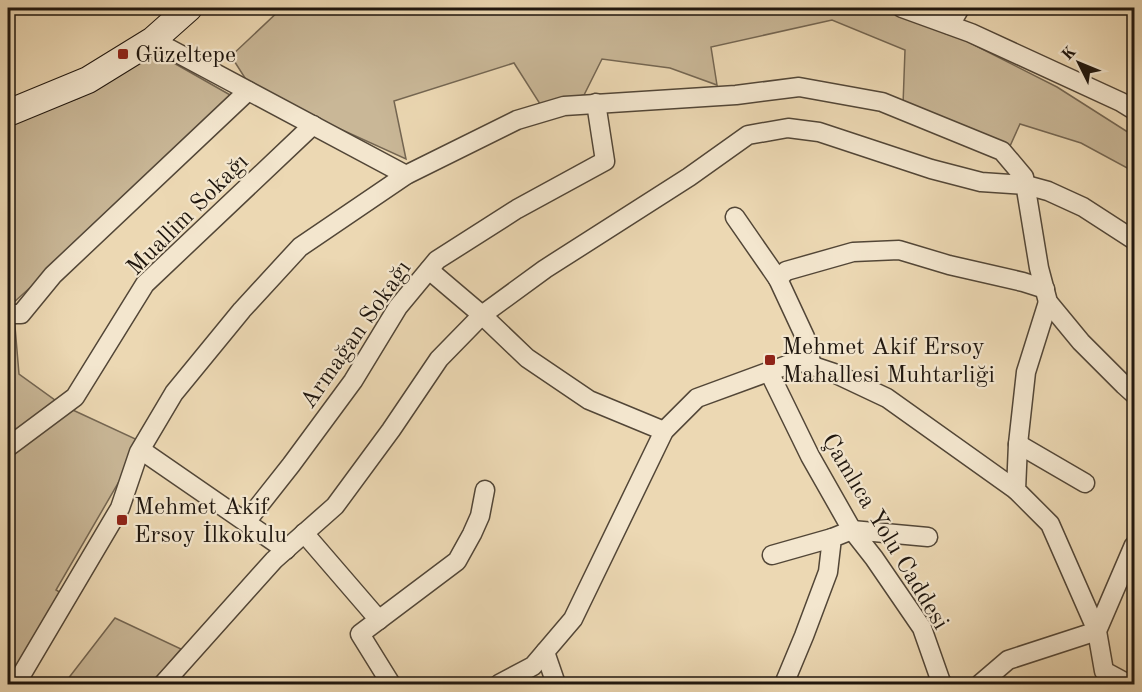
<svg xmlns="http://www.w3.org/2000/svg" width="1142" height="692" font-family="'Old Standard TT',serif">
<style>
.green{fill:#c9b797;stroke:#746652;stroke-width:1.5}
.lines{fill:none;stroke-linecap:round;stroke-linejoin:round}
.minor-casing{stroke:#524637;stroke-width:21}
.secondary-casing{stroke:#1f160e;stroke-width:28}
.minor{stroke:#f3e6ce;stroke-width:18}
.secondary{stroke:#f3e6ce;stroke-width:26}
.poi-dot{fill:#8f2418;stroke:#f3e6ce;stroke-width:2}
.labels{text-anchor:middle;stroke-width:4.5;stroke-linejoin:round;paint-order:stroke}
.poi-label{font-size:24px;fill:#1f160e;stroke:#f3e6ce;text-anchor:start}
.street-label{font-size:24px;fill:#1f160e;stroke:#f3e6ce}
</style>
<rect width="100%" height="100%" fill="#ecd8b3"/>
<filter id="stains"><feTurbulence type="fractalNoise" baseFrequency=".00333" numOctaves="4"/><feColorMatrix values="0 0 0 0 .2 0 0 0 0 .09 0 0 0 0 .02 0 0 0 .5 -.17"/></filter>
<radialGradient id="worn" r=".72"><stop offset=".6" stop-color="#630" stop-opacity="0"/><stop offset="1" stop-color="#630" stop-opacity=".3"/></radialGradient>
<!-- green -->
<g class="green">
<path d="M282,8H901L1057,87L1134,136V159L1129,169L1081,143L1020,124L1010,146L903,105L905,50L832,20L711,47L717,85L670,68L602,59L584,95L540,104L514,63L394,101L406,159L252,89L231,56Z"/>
<path d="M151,50L239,100L13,303L19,374L62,405L142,442L56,590L73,600L8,684V306L11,304H8V127L18,120L79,98Z"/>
<path d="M115,618L181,649L152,684H64Z"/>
</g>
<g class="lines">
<!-- minor casing -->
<g class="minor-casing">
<g id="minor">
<path d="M902,8L971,33L1121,102L1134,110"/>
<path d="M950,25L960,8"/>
<path d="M153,40L406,175"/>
<path d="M735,217L778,279"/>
<path d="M429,270L482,315L527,358L589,400L664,431"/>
<path d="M8,314H21L53,275L248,91"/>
<path d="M812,366L805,337L778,279L786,271L853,252L899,250L949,265L1023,282L1045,289"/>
<path d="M769,372L810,456L852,530L874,558L922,628L941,682L943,684"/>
<path d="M1018,444L1085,483"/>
<path d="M8,447L75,397L145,284L313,125"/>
<path d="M141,450L286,550"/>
<path d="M246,522L291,465L353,381L398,307L437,260L517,209L605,161L596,103"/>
<path d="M304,533L379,620"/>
<path d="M772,555L832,538"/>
<path d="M545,652L556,684"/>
<path d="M16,684L120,508L139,452L174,393L242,310L300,247L406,175L517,120L564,106L736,95L799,87L882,102L1002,151L1024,177L1039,268L1048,302L1081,342L1124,385L1134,394"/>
<path d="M163,684L274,560L335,506L391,430L439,359L482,315L545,269L689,177L748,135L788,128L819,132L931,169L981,182L1026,185L1048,191L1083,207L1134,240"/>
<path d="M391,684L360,634L457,561L472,534L480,516L485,490"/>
<path d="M499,684L533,666L573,619L664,431L697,398L798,361L834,373L887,398L1016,490"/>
<path d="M784,684L804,636L828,572L832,538L852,530L928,537"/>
<path d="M980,684L1008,660L1097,631L1050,524L1016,490L1018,444L1026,372L1048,302"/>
<path d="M1128,684L1104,671L1097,631L1134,545"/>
</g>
</g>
<!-- secondary casing -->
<g class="secondary-casing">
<path id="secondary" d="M8,113L88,80L153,40L189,8"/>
</g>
<!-- minor -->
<use href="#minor" class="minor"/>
<!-- secondary -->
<use href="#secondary" class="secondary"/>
</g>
<!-- markers -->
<g class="poi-dot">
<rect x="117" y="48" width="12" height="12" rx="3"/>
<rect x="764" y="354" width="12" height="12" rx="3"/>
<rect x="116" y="514" width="12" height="12" rx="3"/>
</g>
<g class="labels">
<!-- poi labels -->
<g class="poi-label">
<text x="135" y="62">Güzeltepe</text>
<text x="782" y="354">Mehmet Akif Ersoy<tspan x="782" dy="28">Mahallesi Muhtarliği</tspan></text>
<text x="134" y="514">Mehmet Akif<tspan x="134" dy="28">Ersoy İlkokulu</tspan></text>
</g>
<!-- street labels -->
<g class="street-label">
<text transform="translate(187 214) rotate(-45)" y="8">Muallim Sokağı</text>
<text transform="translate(355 334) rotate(-55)" y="8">Armağan Sokağı</text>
<text transform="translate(886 531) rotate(59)" y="8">Çamlıca Yolu Caddesi</text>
</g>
</g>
<!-- margin -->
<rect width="1142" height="692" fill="none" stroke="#ecd8b3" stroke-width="30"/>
<rect x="9" y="9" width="1124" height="674" fill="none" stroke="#1f160e" stroke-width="3"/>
<rect x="15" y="15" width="1112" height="662" fill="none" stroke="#1f160e" stroke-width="1.5"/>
<!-- north arrow -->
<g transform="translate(1079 63) rotate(313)" stroke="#f3e6ce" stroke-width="4.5" paint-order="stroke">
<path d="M0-4.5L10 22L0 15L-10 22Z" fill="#1f160e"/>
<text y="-9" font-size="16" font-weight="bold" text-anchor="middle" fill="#1f160e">K</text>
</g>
<rect width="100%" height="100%" filter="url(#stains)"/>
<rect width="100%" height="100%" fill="url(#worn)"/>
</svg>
